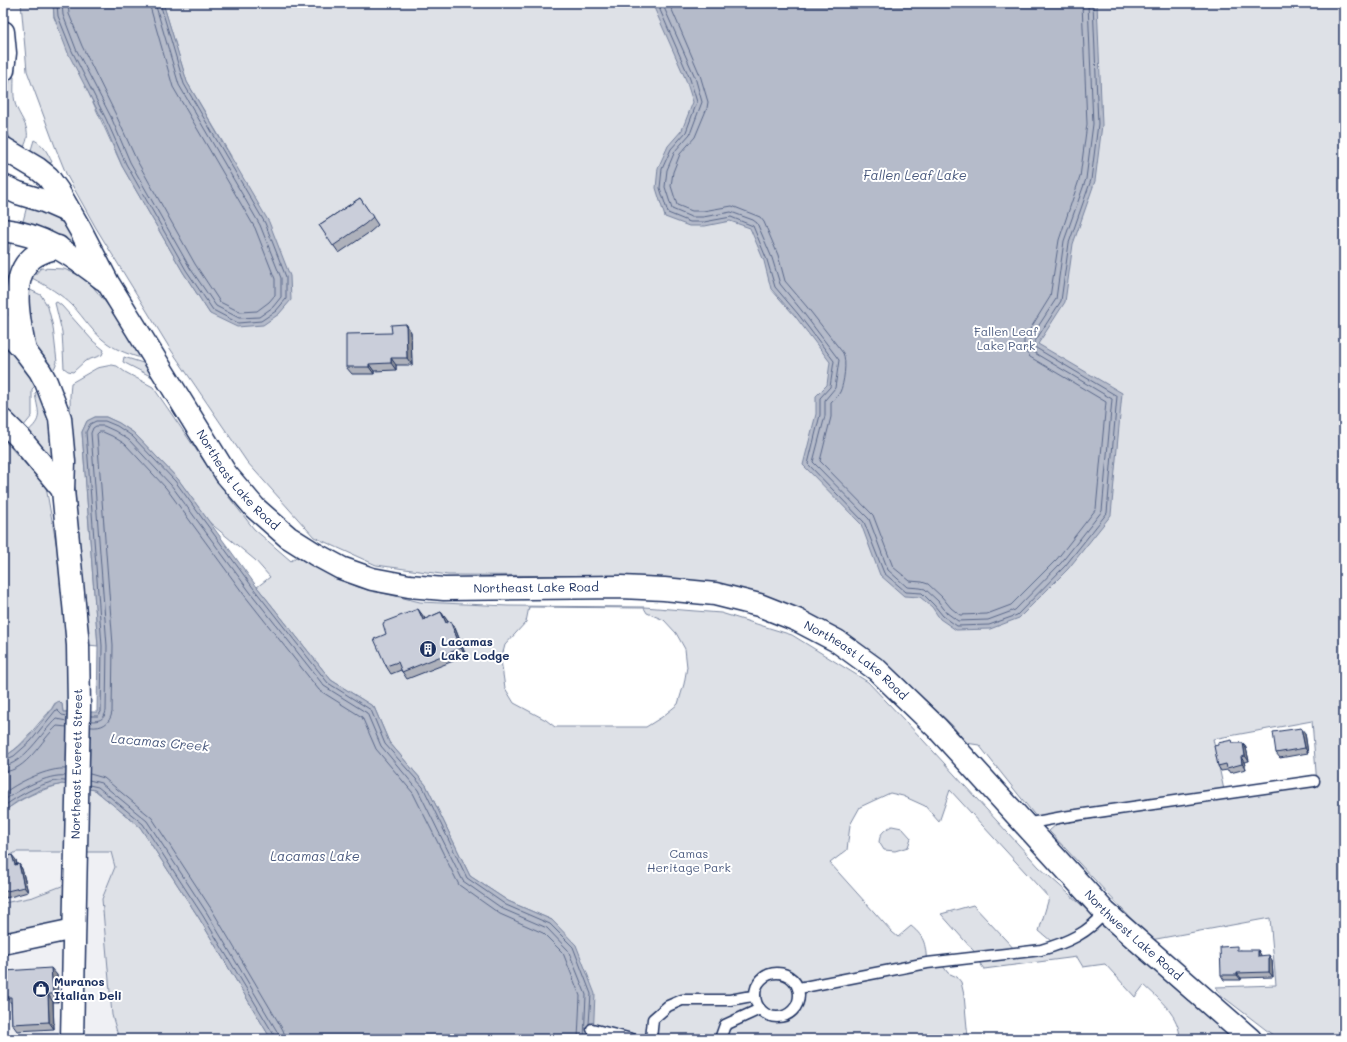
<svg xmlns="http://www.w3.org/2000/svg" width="1347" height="1042" font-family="Mali,sans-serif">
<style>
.built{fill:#eff0f4}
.green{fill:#dee1e7;stroke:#7c88a2;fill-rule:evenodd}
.water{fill:#b5bbca;stroke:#77839f}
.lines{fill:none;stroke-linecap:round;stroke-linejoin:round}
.shore{stroke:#596789;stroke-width:1}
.service-casing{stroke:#1b2f5e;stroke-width:13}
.minor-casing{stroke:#1b2f5e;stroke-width:23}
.secondary-casing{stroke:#1b2f5e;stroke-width:25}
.service{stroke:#fff;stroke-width:10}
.minor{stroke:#fff;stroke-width:20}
.secondary{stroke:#fff;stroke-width:22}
.wall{fill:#aeb1bb;stroke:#1b2f5e}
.shaded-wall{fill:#8d9099;stroke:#1b2f5e}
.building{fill:#caceda;stroke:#1b2f5e}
.labels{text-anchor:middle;stroke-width:4;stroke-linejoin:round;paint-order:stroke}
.park-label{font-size:12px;fill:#4c5c80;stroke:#fff}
.street-label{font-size:12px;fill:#1b2f5e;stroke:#fff}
.poi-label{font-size:12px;font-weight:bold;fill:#1b2f5e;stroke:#fff;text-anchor:start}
.water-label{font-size:13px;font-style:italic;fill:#49597e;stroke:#fff}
</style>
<rect width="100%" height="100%" fill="#fff"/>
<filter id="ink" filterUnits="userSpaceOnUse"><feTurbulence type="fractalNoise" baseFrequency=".025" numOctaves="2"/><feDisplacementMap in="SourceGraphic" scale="8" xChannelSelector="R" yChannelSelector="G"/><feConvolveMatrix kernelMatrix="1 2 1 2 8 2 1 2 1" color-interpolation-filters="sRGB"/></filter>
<g filter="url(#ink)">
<!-- built -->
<path class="built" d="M16,852H111L115,867L102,899L112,1015L119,1039H8L3,978V944L66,884L33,897L4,903L3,860Z"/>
<!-- green -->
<g class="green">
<path d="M21,3H53L54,17L122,166L183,272L210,314L231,156L187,82L163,3H1344V1039H1278L1222,996L1216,987L1276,985L1270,918L1151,940L1049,831L1057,824L1317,785L1312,721L1213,739L1224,790L1037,818L979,745L966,743L952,725L896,672L867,649L837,630L620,576L448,575L376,565L314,537L247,462L169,347L96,228L67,176L56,149L27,71Z"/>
<path d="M11,76L14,77C14,86 13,94 15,103C19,118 35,130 23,148C21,147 17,146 15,144C0,131 5,93 11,76Z"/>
<path d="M34,140C44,145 47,152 52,162L48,164L41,158L30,153Z"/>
<path d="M28,202L64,220L89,260L22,225Z"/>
<path d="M3,240L11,241L9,252L3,259Z"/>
<path d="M41,268L64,269L86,278L110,308L144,359C131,355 118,351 107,343C93,333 84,318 73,306C61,294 47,286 32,278Z"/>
<path d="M3,277L12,282L15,328L3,314Z"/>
<path d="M26,288L41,295L48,307L53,327L57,362L54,369L50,373L37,352L25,321Z"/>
<path d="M57,302L62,306L93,341L104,350L102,355L85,361L73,372L68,371L64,368L62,332L55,303Z"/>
<path d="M3,335L40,381L32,389V416L18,433L3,417Z"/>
<path d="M124,357L146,364L156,379L123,362Z"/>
<path d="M112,365L117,366L125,372L153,387L228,496L254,529L291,561L296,557L358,587L420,602L508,606L644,607L721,613L792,635L868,682L923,740L1039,867L1176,990L1235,1039H1180C1180,1016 1159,999 1144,985L1135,997L1105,964L1083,967L1077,957L984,969L976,958L979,957L941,914L973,905L1018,953L1057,946L1039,931L1049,898L950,790L939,822L925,806L903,796L890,793L860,807L850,825L847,850L830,863L892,932L898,937L911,926C926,938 925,945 927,963L940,962L948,973L957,977L961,982L964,995L968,1039H593L592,1029L552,920L508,901L470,876L426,785L389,742L374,707L331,680L257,587L270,577L255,560L209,522L178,479L134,433L119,423L106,417H95L87,421L82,432L98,646L88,645L71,444L70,396L71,383L97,368ZM529,607L644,608L647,613L664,620L676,633L685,649L687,667L684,684L678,704L662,717L646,727H555L546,720L514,703L505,688L501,660L505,645L526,622Z"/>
<path d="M44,386L60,484L26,433C44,418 38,414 35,393L41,387Z"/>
<path d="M3,439L46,487L66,598L68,712H63L62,704L55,703C51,711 45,716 39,723C28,736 19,749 3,757Z"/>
<path d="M62,784L95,790L140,827L199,918L271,1039H119L112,1015L102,899L115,867L111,852H16L3,860V812C23,797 38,791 62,784Z"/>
<path d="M892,826L902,828L911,838L908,847L895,851L884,850L879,842C880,833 884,830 892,826Z"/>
<path d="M67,884L64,931L3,937V900L4,903L33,897Z"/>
</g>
<!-- water -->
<g class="water">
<path d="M53,3H163L187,82L269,222L290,276L291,300L279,314L263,325L237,327L210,314L183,272L122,166L103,121L68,53L54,17Z"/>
<path d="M652,3H1097L1102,125L1095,181L1073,244L1065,302L1038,344L1122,393L1111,515L1068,569L1019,618L990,629L956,630L940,619L932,607L920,597L904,596L880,575L861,524L803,465L816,414V396L827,385L830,362L795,316L771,289L764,261L750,228L730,221L705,226H689L665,217L656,188L658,168L668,146L682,130L693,102L686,80Z"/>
<path d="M95,417H106L119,423L134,433L178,479L257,587L331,680L374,707L389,742L426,785L470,876L508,901L552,920L576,945L595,994L593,1039H271L199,918L140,827L95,790L62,784L40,790L18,801L3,812V757C22,748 35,729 49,713C53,709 53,704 59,701L62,704L63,712H97L98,646L82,432L87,421Z"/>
</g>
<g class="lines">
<!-- shore -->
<g class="shore">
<path d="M57,3L58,16L72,51L106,119L126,164L186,270L213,310L238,323L261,321L276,311L286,299V277L265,223L184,84L160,3"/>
<path d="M62,3L63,15L76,49L111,117L130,162L190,268L216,306L239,318L259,317L273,307L281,297V278L260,225L179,85L155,3"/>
<path d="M68,3L69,14L82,46L116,115L136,159L195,264L220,302L240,312L257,311L269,302L275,295V279L255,228L173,87L149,3"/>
<path d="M657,3L690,79L697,102L686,132L671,149L662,169L660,188L668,213L690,222H704L731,217L753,226L767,260L775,287L798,314L834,361L830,387L820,398V415L808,464L864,522L884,573L906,592L922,593L934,605L943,616L957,626L989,625L1017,615L1065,566L1107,513L1117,396L1036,348L1034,343L1061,301L1069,243L1091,180L1098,124L1093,3"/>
<path d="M662,3L695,77L702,102L690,134L675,151L667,170L665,187L672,209L691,217H703L731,212L753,220L757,223L772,258L780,284L802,311L839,360L835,388L825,400V416L813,462L869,519L888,570L907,587L920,588L925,589L938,601L947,613L958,621L988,620L1015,610L1061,563L1102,511L1112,399L1033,352C1029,348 1028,344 1030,339L1056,299L1064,241L1086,179L1093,124L1088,3"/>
<path d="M669,3L700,75L708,102L707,108L695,137L680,154L673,172L671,186L677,205L692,211H703L732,206L760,217L764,222L778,255L785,281L807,307L843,353C847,361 844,384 840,392C838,396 834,399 831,402V417L820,461L873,515L893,567L910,581L922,582L928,584L942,597L951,608L960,615L987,614L1011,605L1057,559L1096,509L1106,402L1030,357L1024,350V339L1050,297L1059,240L1080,177L1087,124L1082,3"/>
<path d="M91,716H98L101,712L102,646L86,432L90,424L96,421H105L117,426L132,436L175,481L254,589L328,683L371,710L385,744L423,787L467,878L506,905L550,924L573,947L591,994L589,1024"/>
<path d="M91,721C99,721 104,720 106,711L107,646L91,433L93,428L96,426H104L115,431L129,440L171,485L250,592L324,686L367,713L381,746L418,790L463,881L503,909L547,928L568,950L586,995L584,1039"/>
<path d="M91,727C102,728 110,724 112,712L113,645L97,434L99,432H103L112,436L125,444L166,488L245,596L319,690L362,717L376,749L413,793L459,885L500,914L543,933L563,953L580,996L578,1039"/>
<path d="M3,761L14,756L31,741L56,710L58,711L62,715L67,716"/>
<path d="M3,766C23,765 42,732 56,719L67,721"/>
<path d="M3,772C27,771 41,740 57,726L67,727"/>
<path d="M90,774L104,778L152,818L212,910L283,1030L286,1039"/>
<path d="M89,780L101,783L147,821L207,913L278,1033L280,1039"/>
<path d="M89,785L98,787L143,824L203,916L274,1035L275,1039"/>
<path d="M3,794C16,783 49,767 66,769"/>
<path d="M3,801C17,791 48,773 66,776"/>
<path d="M3,807C16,797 48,778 65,781"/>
</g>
<!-- service casing -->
<g class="service-casing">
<g id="service">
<path d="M1025,824L1063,817L1314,781"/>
<circle cx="777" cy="995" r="22"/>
<path d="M799,988L927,963L1041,950C1066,943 1089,933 1105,912"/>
<path d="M592,1029L632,1039"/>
<path d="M651,1039L653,1019L668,1006L682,1000H730L746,997L755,996"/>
<path d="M720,1039L725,1025L760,1009"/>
</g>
</g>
<!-- minor casing -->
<g class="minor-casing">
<path id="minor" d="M3,944L74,929"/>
</g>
<!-- secondary casing -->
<g class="secondary-casing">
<g id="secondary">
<path d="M3,32L5,53L3,70"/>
<path id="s1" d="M3,148L38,169L48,177L58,191L80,229L108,283L226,474L255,508L288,537L315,554L341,568L372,579L409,586L444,589L621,587L664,589L715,594L759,605L797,620L837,641L877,670L937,728L1105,912L1250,1039"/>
<path d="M3,186L18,193L44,201L69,212"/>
<path d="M3,230C42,234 72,255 103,279"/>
<path d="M3,326L25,351L40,371L46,382L60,418L64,462L63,490L78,645L79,707L72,1039"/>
<path d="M25,351C20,325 8,278 32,258C39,252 49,250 58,247"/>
<path d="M3,421L19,437L63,490"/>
</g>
</g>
<!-- service -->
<use href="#service" class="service"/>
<!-- minor -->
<use href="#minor" class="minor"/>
<!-- secondary -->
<use href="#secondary" class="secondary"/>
</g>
<!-- wall -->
<g class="wall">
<path d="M360,198L378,225L370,232L339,253L319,225Z"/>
<path d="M406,324L411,332L412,365H396V370L374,371V374H352L346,367L392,333Z"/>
<path d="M441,612L448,622L455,628L466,656L407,679L401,670L391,674L386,666L424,617L425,619Z"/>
<path d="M1305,733L1308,753L1280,758L1276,753Z"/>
<path d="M1234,743H1243L1246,748L1249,761L1244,762L1246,769L1230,773L1228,770L1221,771L1218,766Z"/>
<path d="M3,858L16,860L17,864H19L22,869L28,892L6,898L3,893Z"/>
<path d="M1240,950L1261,955V956L1272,960L1273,977L1241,978V980H1224L1221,975Z"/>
<path d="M57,975L58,1002H53L54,1029L17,1031L12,1024L11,1003L7,997Z"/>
</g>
<!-- shaded-wall -->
<g class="shaded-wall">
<path d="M406,324L411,332L412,365L407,358Z"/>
<path d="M391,358L396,365V370L391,363Z"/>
<path d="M369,364L374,371V374L369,367Z"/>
<path d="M418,609L424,617L428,627L423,620Z"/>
<path d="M441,612L447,620L451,630L446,623Z"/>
<path d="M450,621L455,628L466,656L461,648Z"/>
<path d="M1301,728L1305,733L1308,753L1305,748Z"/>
<path d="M1243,743L1246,748L1249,761L1245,756Z"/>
<path d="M1241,757L1244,762L1246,769L1242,764Z"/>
<path d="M12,855L16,860L18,870L15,865Z"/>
<path d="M19,864L22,869L28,892L24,887Z"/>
<path d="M1258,950L1261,955V961L1258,956Z"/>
<path d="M1269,955L1272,960L1273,977L1269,972Z"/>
<path d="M51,968L57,975L58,1002L53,994Z"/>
<path d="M1237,973L1241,978V980L1237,975Z"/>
<path d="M48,994L53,1002L54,1029L49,1022Z"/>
</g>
<!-- building -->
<g class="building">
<path d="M360,198L373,217L365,224L333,246L319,225Z"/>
<path d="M406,324L407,358H391V363L369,364V367H346V334L392,333L391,325Z"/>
<path d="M418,609L423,620L441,612L446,623L450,621L461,648L402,672L398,662L386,666L374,639L386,634L383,624L384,622Z"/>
<path d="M1301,728L1305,748L1276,753L1273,732Z"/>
<path d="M1232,740L1233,743H1243L1245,756L1241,757L1242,764L1227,768L1226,764L1218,766L1214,746L1218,745V743Z"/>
<path d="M12,855L15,865L19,864L24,887L3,892V858Z"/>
<path d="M1237,946V950H1258V956L1269,955V972L1237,973V975H1221L1220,947Z"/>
<path d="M51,968L53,994H48L49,1022L12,1024L11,997H7L5,971Z"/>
</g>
</g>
<!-- icons -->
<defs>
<g id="building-disc" transform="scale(0.9)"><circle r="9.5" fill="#1b2f5e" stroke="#fff"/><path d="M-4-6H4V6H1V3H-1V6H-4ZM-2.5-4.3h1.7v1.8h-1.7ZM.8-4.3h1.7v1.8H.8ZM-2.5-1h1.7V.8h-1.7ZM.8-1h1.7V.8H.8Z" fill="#fff"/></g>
<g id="shop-disc" transform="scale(0.9)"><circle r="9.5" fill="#1b2f5e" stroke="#fff"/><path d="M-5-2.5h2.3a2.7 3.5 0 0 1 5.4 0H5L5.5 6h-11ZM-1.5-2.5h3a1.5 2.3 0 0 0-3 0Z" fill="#fff"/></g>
</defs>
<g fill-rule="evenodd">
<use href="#building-disc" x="428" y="649"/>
<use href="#shop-disc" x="41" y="989"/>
</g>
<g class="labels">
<!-- park labels -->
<g class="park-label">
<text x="1006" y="336">Fallen Leaf<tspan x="1006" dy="14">Lake Park</tspan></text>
<text x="689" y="858">Camas<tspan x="689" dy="14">Heritage Park</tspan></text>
</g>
<!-- street labels -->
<g class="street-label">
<text dy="4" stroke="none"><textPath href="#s1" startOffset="412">Northeast Lake Road</textPath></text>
<text dy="4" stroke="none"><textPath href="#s1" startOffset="748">Northeast Lake Road</textPath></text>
<text dy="4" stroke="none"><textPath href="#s1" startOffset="1085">Northeast Lake Road</textPath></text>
<text transform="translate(77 764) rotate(-89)" y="4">Northeast Everett Street</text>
<text dy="4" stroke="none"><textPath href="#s1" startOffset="1477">Northwest Lake Road</textPath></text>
</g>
<!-- poi labels -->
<g class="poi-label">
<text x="441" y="646">Lacamas<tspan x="441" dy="14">Lake Lodge</tspan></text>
<text x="54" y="986">Muranos<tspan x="54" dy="14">Italian Deli</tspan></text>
</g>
<!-- water labels -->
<g class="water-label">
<text x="915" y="180">Fallen Leaf Lake</text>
<text transform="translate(160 742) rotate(5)" y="5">Lacamas Creek</text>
<text x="315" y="861">Lacamas Lake</text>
</g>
</g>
<!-- margin -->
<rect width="1347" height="1042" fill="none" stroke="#fff" stroke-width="16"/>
<rect x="8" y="8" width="1331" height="1026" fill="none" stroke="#1b2f5e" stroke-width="1.5" filter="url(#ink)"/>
</svg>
